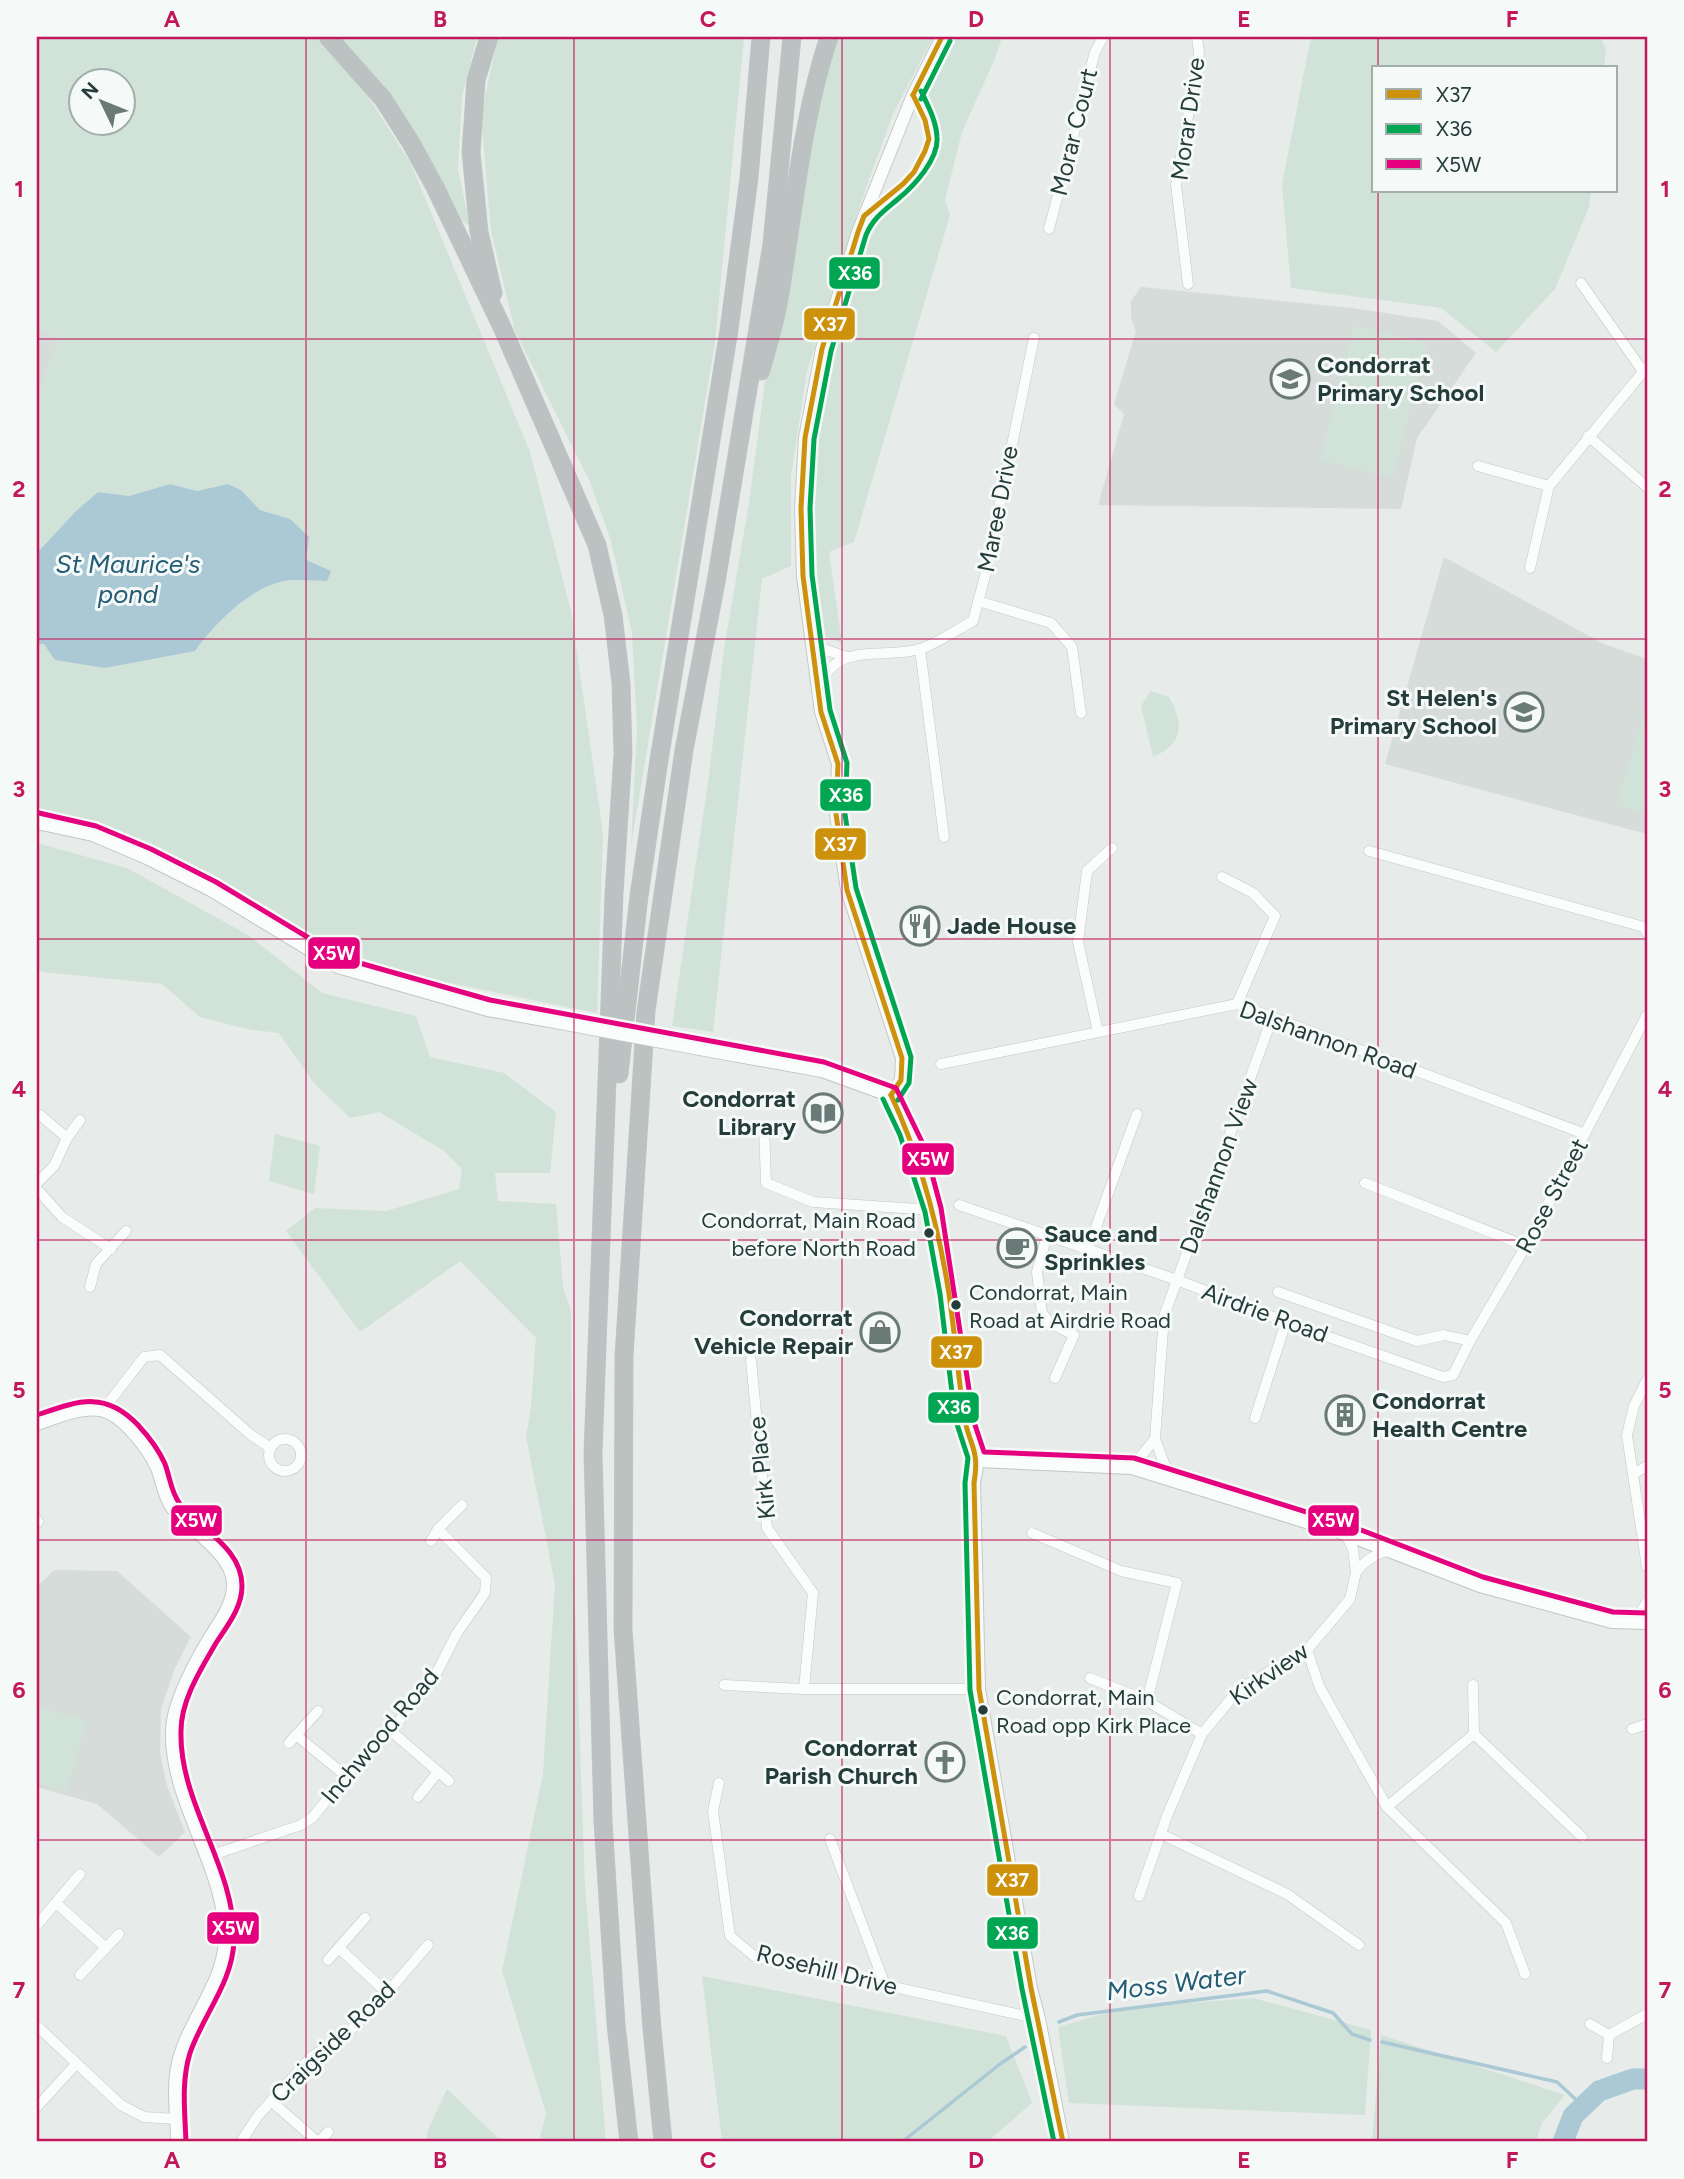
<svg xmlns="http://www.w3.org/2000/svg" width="1684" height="2179" font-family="Figtree,sans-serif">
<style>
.built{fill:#d5dcda}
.green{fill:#d1e3d8;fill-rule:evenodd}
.water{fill:#abc9d5}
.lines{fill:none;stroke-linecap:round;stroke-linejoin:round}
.stream{stroke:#abc9d5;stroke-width:3.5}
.river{stroke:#abc9d5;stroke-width:21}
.minor-casing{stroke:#c4c8c7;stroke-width:11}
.tertiary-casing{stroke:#c4c8c7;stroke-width:14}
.secondary-casing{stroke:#c1c7c5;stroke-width:16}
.motorway-casing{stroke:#c2cac8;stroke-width:19}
.minor{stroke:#fbfcfc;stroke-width:10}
.tertiary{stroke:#fbfcfc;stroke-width:12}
.secondary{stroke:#fbfcfc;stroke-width:14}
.motorway{stroke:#bcc2c2;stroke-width:18}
.secondary-bridge-casing{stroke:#c1c7c5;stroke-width:16;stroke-linecap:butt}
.secondary-bridge{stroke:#fbfcfc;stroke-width:14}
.bus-1-casing{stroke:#f5f9f8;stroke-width:10}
.bus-2-casing{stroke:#f5f9f8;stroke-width:10}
.bus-3-casing{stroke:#f5f9f8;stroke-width:10}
.bus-1{stroke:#cd910c;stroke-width:5}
.bus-2{stroke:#00a651;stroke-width:5}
.bus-3{stroke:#e5007d;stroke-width:5}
.grid{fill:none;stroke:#c2185b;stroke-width:2;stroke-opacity:0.55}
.bus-dot{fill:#253d3a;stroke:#f5f9f8;stroke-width:2.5}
.labels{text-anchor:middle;stroke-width:6;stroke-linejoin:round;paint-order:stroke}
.bus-label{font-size:22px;fill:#253d3a;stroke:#f5f9f8;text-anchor:start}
.street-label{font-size:24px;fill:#253d3a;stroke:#f5f9f8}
.poi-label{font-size:24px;font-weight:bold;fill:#253d3a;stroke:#f5f9f8;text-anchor:start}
.water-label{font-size:26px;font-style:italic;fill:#245b75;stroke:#f5f9f8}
.line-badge{stroke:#f5f9f8;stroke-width:2.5}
.badge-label{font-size:19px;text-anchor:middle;font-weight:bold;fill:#fff}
.neatline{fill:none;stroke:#c2185b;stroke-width:2.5}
.grid-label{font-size:23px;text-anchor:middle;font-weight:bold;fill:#c2185b}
</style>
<rect width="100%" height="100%" fill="#e7ebe9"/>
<!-- built -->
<g class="built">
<path d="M1141,287L1352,308L1438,321L1476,353L1417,438L1401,509L1098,505L1124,414L1114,404L1136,331L1131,318V301Z"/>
<path d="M37,328L59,339L37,398Z"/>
<path d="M1444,557L1604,644L1647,659V834L1385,764Z"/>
<path d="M54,1570L117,1571L191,1637L175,1668L161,1709L160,1752L166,1783L185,1832L159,1857L97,1804L37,1787V1587Z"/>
</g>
<!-- green -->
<g class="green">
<path d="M37,37H316L355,76L411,164L530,452L571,611L603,833L597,1013L410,975L324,945L250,898L148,842L37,813V644L195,651C216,624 248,588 283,581C297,579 313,581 327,581L306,560L290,519L260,510L241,490L228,484L197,491L170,484L129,496L98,492L75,512L37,553V398L59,339L37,328ZM80,80H122V122H80Z"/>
<path d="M339,37H477L462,97L458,169L470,226L459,219L438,172L383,84Z"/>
<path d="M498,37H744L715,342L631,846L637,730L632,633L611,541L590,482L515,331L491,231L481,116Z"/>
<path d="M836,37H933L893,114L861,202L807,371L791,475V566L762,579L713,1032L672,1026L709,775L724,649L749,503L765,382L792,248L819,91Z"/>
<path d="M952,37H1002L996,56L962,132L945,200L950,215L854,542L829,552L842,643L826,637L819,627L809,559L810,491L820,388L837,326L872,226L928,169L935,143L933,115L928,93L929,83L938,59Z"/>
<path d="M1311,37H1600L1606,49L1604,68H1374V191H1591L1589,207L1555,289L1496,352L1441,308L1291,288L1282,184Z"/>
<path d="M1354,325L1427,343L1393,478L1320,460Z"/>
<path d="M1151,691L1169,697C1184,724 1184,743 1153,757L1141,706Z"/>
<path d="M1646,705L1647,706V814L1617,805Z"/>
<path d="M37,843L127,868L248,935L322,993L416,1016L430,1057L504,1073L556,1112L550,1173H495L498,1201L556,1204L563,1287L571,1311L573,1548L585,1886L606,2142H539L546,2113L502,1971L543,1774L555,1584L526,1437L531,1406L536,1338L460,1261L360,1332L286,1231L315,1208L386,1211L459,1189L462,1169L444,1151L379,1112L350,1118L314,1083L279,1033L247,1029L200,1017L162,984L42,972L37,969Z"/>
<path d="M275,1134L320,1146L314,1194L269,1181Z"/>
<path d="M37,1706L87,1721L66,1792L37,1783Z"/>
<path d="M702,1976L1006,2036L1032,2103L987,2142H722Z"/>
<path d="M1253,1998L1371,2030L1365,2115L1069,2103L1058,2027L1124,2008Z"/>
<path d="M1381,2035L1565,2095L1542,2123L1536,2142H1372Z"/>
<path d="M447,2089L498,2138L513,2142H426L427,2132Z"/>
</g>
<!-- water -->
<path class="water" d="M170,484L197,491L228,484L241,490L260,510L290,519L309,537L306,560L331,571L327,581C314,581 297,579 284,581C249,588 215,624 195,651L105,668L55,660L44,644H37V553L75,512L98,492L129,496Z"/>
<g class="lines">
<!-- stream -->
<g class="stream">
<path d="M1059,2022L1077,2015L1267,1991L1333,2013L1352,2034L1370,2040"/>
<path d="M1382,2042L1557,2082L1584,2107"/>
<path d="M902,2142L1000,2064L1025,2047"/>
</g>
<!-- river -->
<path class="river" d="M1563,2142L1573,2116L1599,2091L1633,2079H1647"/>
<!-- minor casing -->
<g class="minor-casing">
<g id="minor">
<path d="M1049,229L1095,52L1103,37"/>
<path d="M1581,283L1642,370"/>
<path d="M1188,284L1176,185L1199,53L1197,37"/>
<path d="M1588,436L1647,487"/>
<path d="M1478,466L1549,486"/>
<path d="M1530,568L1549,486L1647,367"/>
<path d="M978,601L1051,623L1072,647L1081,713"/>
<path d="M810,637L820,648L847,657"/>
<path d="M920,649L944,837"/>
<path d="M819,690C833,640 882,660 920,649C938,643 956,630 973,621L985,576L1034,338"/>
<path d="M1369,851L1644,927L1647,933"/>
<path d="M1222,877L1253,893L1275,916L1237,1004"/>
<path d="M1098,1032L1078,942L1087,871L1112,848"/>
<path d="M941,1064L1237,1004L1585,1134"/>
<path d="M40,1115L67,1138"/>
<path d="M764,1126L766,1183L813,1202L933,1210"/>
<path d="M37,1183L54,1166L67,1138L80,1120"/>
<path d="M1365,1183L1526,1246"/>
<path d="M37,1189L62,1217L111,1249"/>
<path d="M959,1205L1177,1280L1286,1322L1443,1377L1453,1375L1470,1341L1526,1246L1647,1015"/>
<path d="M1047,1235L1037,1272L1042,1313L1050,1323L1074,1335L1055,1378"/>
<path d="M1088,1249L1137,1114"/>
<path d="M90,1287L96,1264L126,1231"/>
<path d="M1278,1292L1417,1341L1444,1335L1470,1341"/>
<path d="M751,1360L767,1528L813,1593L804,1689"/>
<path d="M1647,1380L1634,1406L1627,1435L1647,1567"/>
<path d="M103,1410L144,1357L160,1355L251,1435L271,1448"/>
<path d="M1255,1418L1286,1322"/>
<circle cx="285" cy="1455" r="16"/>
<path d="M1132,1467L1155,1439"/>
<path d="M1633,1474L1647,1466"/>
<path d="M1170,1479L1155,1439L1164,1316L1272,1018"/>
<path d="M37,1520L38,1522"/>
<path d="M1032,1533L1121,1571L1177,1583L1147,1701"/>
<path d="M431,1541L438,1529L462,1505"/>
<path d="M1356,1572C1366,1560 1375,1554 1390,1550"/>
<path d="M1634,1623L1647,1602"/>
<path d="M1307,1650L1320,1688L1387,1807L1506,1923L1525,1974"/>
<path d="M1090,1678L1147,1701L1202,1734"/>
<path d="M724,1685L804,1689H979"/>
<path d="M1473,1685L1474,1734L1582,1837"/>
<path d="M1632,1729L1647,1724"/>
<path d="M391,1731L449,1781"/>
<path d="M296,1735L346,1776"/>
<path d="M289,1743L318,1711"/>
<path d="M719,1783L713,1811L730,1936L754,1956L1039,2019"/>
<path d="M418,1797L438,1772"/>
<path d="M1387,1807L1474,1734"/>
<path d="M1161,1834L1287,1894L1359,1945"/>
<path d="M830,1839L885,1985"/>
<path d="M206,1857L301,1825L313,1817L346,1776L391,1731L435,1676L457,1633L485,1593L486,1578L438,1529"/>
<path d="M1139,1896L1167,1816L1202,1734L1235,1694L1248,1684L1307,1650L1350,1599L1356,1572L1353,1549L1345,1533"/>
<path d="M56,1903L106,1948"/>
<path d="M37,1925L80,1874"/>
<path d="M339,1948L387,1993"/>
<path d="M328,1960L365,1918"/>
<path d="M80,1975L119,1934"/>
<path d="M1590,2024L1609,2035"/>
<path d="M37,2026L121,2105L144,2117L177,2119"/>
<path d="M1609,2035L1647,2014"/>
<path d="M1607,2058L1609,2035"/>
<path d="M271,2101L318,2142"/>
<path d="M37,2107L76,2064"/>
<path d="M241,2142L257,2117L311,2057L347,2034L387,1993L428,1945"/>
<path d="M319,2142L328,2132"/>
</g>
</g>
<!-- tertiary casing -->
<g class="tertiary-casing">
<g id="tertiary">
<path d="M891,1095L901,1080L902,1058L847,890L836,814L838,764L821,712L803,576L801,508L805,438L822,349L858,232L913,95L942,37"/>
<path d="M37,1424C56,1418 83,1405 104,1411C124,1417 149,1450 157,1468C162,1481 164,1497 172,1508C190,1530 234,1555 233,1585C233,1604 220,1621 210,1637C195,1662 173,1702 172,1730C169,1800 227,1870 225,1940C223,1985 188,2020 178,2063C172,2087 177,2117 177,2142"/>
<path d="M978,1460L974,1483L979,1689L1031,1988L1039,2019L1063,2142"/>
</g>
</g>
<!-- secondary casing -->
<g class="secondary-casing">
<g id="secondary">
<path d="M37,822L93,834L147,857L211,889L338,966L488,1009L550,1020"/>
<path d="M716,1051L822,1070L891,1095L917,1151L933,1210L948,1299L965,1424L978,1460L1132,1467L1345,1533L1480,1585L1612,1621L1647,1622"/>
</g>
</g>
<!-- motorway casing -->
<g class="motorway-casing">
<g id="motorway">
<path d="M328,37L383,99L411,143L435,187L502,327L597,545L613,615L621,683L623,753L614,894L593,1453L603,1821L616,2024L629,2142"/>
<path d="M489,37L476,80L471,152L479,232L493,293"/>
<path d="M761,371C767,347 775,323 779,299C794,211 801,122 829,37"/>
<path d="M619,1074L639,896L659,760L729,330L749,178L761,37"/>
<path d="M663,2142L652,2029L623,1629L624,1356L646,1011L684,750L716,582L772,244L792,37"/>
</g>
</g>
<!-- minor -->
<use href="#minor" class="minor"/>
<!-- tertiary -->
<use href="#tertiary" class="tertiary"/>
<!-- secondary -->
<use href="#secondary" class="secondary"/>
<!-- motorway -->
<use href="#motorway" class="motorway"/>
<!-- secondary-bridge casing -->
<g class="secondary-bridge-casing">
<path id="secondary-bridge" d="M550,1020L716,1051"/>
</g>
<!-- secondary-bridge -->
<use href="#secondary-bridge" class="secondary-bridge"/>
<!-- bus-1 casing -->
<g class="bus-1-casing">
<g id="bus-1">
<path d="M913,95L942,37"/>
<path d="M891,1095C921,1159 938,1224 949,1294C955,1334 958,1375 964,1416C969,1446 980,1448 974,1483L979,1689L1031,1988L1063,2142"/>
<path d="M891,1095L901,1080L902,1058L847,890L836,814L838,764L821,712L803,576L801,508L805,438L822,349L858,232L864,216L903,184L914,172L925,151L929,139L925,120L913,95"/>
</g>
</g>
<!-- bus-2 casing -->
<g class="bus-2-casing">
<g id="bus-2">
<path d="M921,99L950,41"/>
<path d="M883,1099L900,1135L925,1212L940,1294L955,1418L968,1458L965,1483L970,1690L1022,1989L1054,2142"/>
<path d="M898,1100L909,1083L911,1057L856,888L845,814L847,763L830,710L812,575L810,508L814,439L831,351L866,235C873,218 884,211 898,199C914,186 939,159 937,137C936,120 928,106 921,91"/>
</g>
</g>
<!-- bus-3 casing -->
<g class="bus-3-casing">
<g id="bus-3">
<path d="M39,813L96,826L151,849L216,882L342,958L490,1000L824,1062L896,1088L925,1148L941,1208L974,1422L984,1452L1134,1458L1348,1525L1483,1577L1613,1612L1647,1613"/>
<path d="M37,1415C78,1401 105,1390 138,1425C149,1437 159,1450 165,1464C170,1477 171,1493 180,1504C201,1530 242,1548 242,1586C242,1608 227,1626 216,1643C201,1669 181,1700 181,1731C179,1804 235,1866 234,1940C233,1982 203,2015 190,2053C181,2082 185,2112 186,2142"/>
</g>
</g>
<!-- bus-1 -->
<use href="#bus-1" class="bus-1"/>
<!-- bus-2 -->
<use href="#bus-2" class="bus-2"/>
<!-- bus-3 -->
<use href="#bus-3" class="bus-3"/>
</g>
<!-- grid -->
<path class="grid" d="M306,37V2142M574,37V2142M842,37V2142M1110,37V2142M1378,37V68M1378,191V2142M37,339H1647M37,639H1647M37,939H1647M37,1240H1647M37,1540H1647M37,1840H1647"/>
<!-- icons -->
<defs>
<g id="school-ring" transform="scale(2.0125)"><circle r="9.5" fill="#f5f9f8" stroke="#697a77" stroke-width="1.5"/><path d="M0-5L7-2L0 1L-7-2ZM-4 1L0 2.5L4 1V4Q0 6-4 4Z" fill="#697a77"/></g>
<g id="restaurant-ring" transform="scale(2.0125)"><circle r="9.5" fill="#f5f9f8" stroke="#697a77" stroke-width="1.5"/><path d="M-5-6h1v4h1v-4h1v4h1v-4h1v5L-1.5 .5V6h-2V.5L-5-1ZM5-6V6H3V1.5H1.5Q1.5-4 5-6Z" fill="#697a77"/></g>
<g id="library-ring" transform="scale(2.0125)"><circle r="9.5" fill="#f5f9f8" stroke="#697a77" stroke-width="1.5"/><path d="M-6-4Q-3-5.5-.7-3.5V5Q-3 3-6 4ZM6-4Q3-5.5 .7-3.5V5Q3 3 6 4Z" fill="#697a77"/></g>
<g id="cafe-ring" transform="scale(2.0125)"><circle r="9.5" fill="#f5f9f8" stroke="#697a77" stroke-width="1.5"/><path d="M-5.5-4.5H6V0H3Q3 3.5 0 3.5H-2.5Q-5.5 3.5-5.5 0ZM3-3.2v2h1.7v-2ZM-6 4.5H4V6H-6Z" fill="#697a77"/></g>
<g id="shop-ring" transform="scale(2.0125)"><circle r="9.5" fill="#f5f9f8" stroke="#697a77" stroke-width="1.5"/><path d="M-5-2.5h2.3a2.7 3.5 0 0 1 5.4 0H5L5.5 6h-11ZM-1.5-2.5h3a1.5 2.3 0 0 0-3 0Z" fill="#697a77"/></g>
<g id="building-ring" transform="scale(2.0125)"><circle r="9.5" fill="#f5f9f8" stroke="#697a77" stroke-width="1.5"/><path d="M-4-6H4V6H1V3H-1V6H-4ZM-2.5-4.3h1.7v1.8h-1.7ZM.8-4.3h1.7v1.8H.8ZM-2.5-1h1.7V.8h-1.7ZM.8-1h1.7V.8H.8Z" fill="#697a77"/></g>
<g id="church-ring" transform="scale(2.0125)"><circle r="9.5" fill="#f5f9f8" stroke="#697a77" stroke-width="1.5"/><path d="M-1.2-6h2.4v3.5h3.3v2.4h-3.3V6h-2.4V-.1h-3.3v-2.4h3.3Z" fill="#697a77"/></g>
</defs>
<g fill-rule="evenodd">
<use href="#school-ring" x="1290" y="379"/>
<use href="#school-ring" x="1524" y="712"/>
<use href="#restaurant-ring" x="920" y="926"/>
<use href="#library-ring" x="823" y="1113"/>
<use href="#cafe-ring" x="1017" y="1248"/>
<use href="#shop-ring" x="880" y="1332"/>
<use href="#building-ring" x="1345" y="1415"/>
<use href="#church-ring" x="945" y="1762"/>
</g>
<!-- markers -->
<g class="bus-dot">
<circle cx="929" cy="1233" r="6"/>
<circle cx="956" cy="1305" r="6"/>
<circle cx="983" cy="1710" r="6"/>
</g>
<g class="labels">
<!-- bus labels -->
<g class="bus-label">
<text x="916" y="1228" text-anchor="end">Condorrat, Main Road<tspan x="916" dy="28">before North Road</tspan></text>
<text x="969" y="1300">Condorrat, Main<tspan x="969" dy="28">Road at Airdrie Road</tspan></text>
<text x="996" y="1705">Condorrat, Main<tspan x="996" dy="28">Road opp Kirk Place</tspan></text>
</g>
<!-- street labels -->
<g class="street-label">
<text transform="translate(1188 119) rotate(-82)" y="8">Morar Drive</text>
<text transform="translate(1074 132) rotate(-76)" y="8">Morar Court</text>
<text transform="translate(998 509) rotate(-79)" y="8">Maree Drive</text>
<text transform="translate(1328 1040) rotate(20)" y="8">Dalshannon Road</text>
<text transform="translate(1219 1166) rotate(-70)" y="8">Dalshannon View</text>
<text transform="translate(1552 1196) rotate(-62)" y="8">Rose Street</text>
<text transform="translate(1265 1313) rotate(20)" y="8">Airdrie Road</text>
<text transform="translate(762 1468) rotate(-96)" y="8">Kirk Place</text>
<text transform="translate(1269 1674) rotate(-35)" y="8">Kirkview</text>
<text transform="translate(380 1736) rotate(-50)" y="8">Inchwood Road</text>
<text transform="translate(827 1970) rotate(14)" y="8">Rosehill Drive</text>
<text transform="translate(333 2042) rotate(-44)" y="8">Craigside Road</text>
</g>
<!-- poi labels -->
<g class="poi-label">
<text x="1317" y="373">Condorrat<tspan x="1317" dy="28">Primary School</tspan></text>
<text x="1497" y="706" text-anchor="end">St Helen's<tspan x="1497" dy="28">Primary School</tspan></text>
<text x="947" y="934">Jade House</text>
<text x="796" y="1107" text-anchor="end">Condorrat<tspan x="796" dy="28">Library</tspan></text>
<text x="1044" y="1242">Sauce and<tspan x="1044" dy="28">Sprinkles</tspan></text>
<text x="853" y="1326" text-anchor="end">Condorrat<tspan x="853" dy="28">Vehicle Repair</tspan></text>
<text x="1372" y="1409">Condorrat<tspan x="1372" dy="28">Health Centre</tspan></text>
<text x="918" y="1756" text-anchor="end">Condorrat<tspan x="918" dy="28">Parish Church</tspan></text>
</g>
<!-- water labels -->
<g class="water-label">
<text x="128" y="573">St Maurice's<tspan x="128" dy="30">pond</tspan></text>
<text transform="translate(1176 1983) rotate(-7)" y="9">Moss Water</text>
</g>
</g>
<g class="line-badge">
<rect x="828" y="256" width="53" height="34" rx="7" fill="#00a651"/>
<rect x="803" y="307" width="53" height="34" rx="7" fill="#cd910c"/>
<rect x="819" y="778" width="53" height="34" rx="7" fill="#00a651"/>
<rect x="814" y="827" width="53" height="34" rx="7" fill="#cd910c"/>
<rect x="307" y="936" width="54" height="34" rx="7" fill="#e5007d"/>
<rect x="901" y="1142" width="54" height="34" rx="7" fill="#e5007d"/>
<rect x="930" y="1335" width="53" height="34" rx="7" fill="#cd910c"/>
<rect x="927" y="1391" width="53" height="33" rx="7" fill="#00a651"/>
<rect x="1307" y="1504" width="53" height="33" rx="7" fill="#e5007d"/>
<rect x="170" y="1504" width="53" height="33" rx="7" fill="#e5007d"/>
<rect x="986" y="1863" width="53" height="34" rx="7" fill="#cd910c"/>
<rect x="206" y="1911" width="54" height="34" rx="7" fill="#e5007d"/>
<rect x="986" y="1916" width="53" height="34" rx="7" fill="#00a651"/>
</g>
<g class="badge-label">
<text x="855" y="280">X36</text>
<text x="830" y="331">X37</text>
<text x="846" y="802">X36</text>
<text x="840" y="851">X37</text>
<text x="334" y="960">X5W</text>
<text x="928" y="1166">X5W</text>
<text x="956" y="1359">X37</text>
<text x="954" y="1414">X36</text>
<text x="1333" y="1527">X5W</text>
<text x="196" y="1527">X5W</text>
<text x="1012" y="1887">X37</text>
<text x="233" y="1935">X5W</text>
<text x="1012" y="1940">X36</text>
</g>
<!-- border -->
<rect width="1684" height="2179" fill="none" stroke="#f5f9f8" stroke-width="77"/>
<!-- legend -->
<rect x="1372" y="66" width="245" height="126" fill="#f5f9f8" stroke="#a2aeac" stroke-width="2"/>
<rect x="1386" y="89" width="35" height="10" fill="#cd910c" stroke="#a2aeac" stroke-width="2"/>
<text x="1436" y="102" font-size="21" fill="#253d3a">X37</text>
<rect x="1386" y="124" width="35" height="10" fill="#00a651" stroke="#a2aeac" stroke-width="2"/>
<text x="1436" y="136" font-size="21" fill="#253d3a">X36</text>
<rect x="1386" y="159" width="35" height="10" fill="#e5007d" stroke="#a2aeac" stroke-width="2"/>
<text x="1436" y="172" font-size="21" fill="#253d3a">X5W</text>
<!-- north arrow -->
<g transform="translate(102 102) rotate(313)"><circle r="33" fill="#f5f9f8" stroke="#a2aeac" stroke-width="2"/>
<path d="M0-5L12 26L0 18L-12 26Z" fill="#697a77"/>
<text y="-10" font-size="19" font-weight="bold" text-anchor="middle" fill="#253d3a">N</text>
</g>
<rect x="38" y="38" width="1608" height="2102" class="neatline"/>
<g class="grid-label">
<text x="172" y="27">A</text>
<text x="440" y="27">B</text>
<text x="708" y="27">C</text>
<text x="976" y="27">D</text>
<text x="1244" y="27">E</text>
<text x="1512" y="27">F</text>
<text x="19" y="197">1</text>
<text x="1665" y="197">1</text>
<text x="19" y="497">2</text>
<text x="1665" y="497">2</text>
<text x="19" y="797">3</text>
<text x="1665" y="797">3</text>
<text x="19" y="1097">4</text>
<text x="1665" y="1097">4</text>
<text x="19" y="1398">5</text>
<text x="1665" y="1398">5</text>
<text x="19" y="1698">6</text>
<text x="1665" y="1698">6</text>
<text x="19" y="1998">7</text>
<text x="1665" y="1998">7</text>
<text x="172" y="2168">A</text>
<text x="440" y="2168">B</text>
<text x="708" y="2168">C</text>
<text x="976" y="2168">D</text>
<text x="1244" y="2168">E</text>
<text x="1512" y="2168">F</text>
</g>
</svg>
